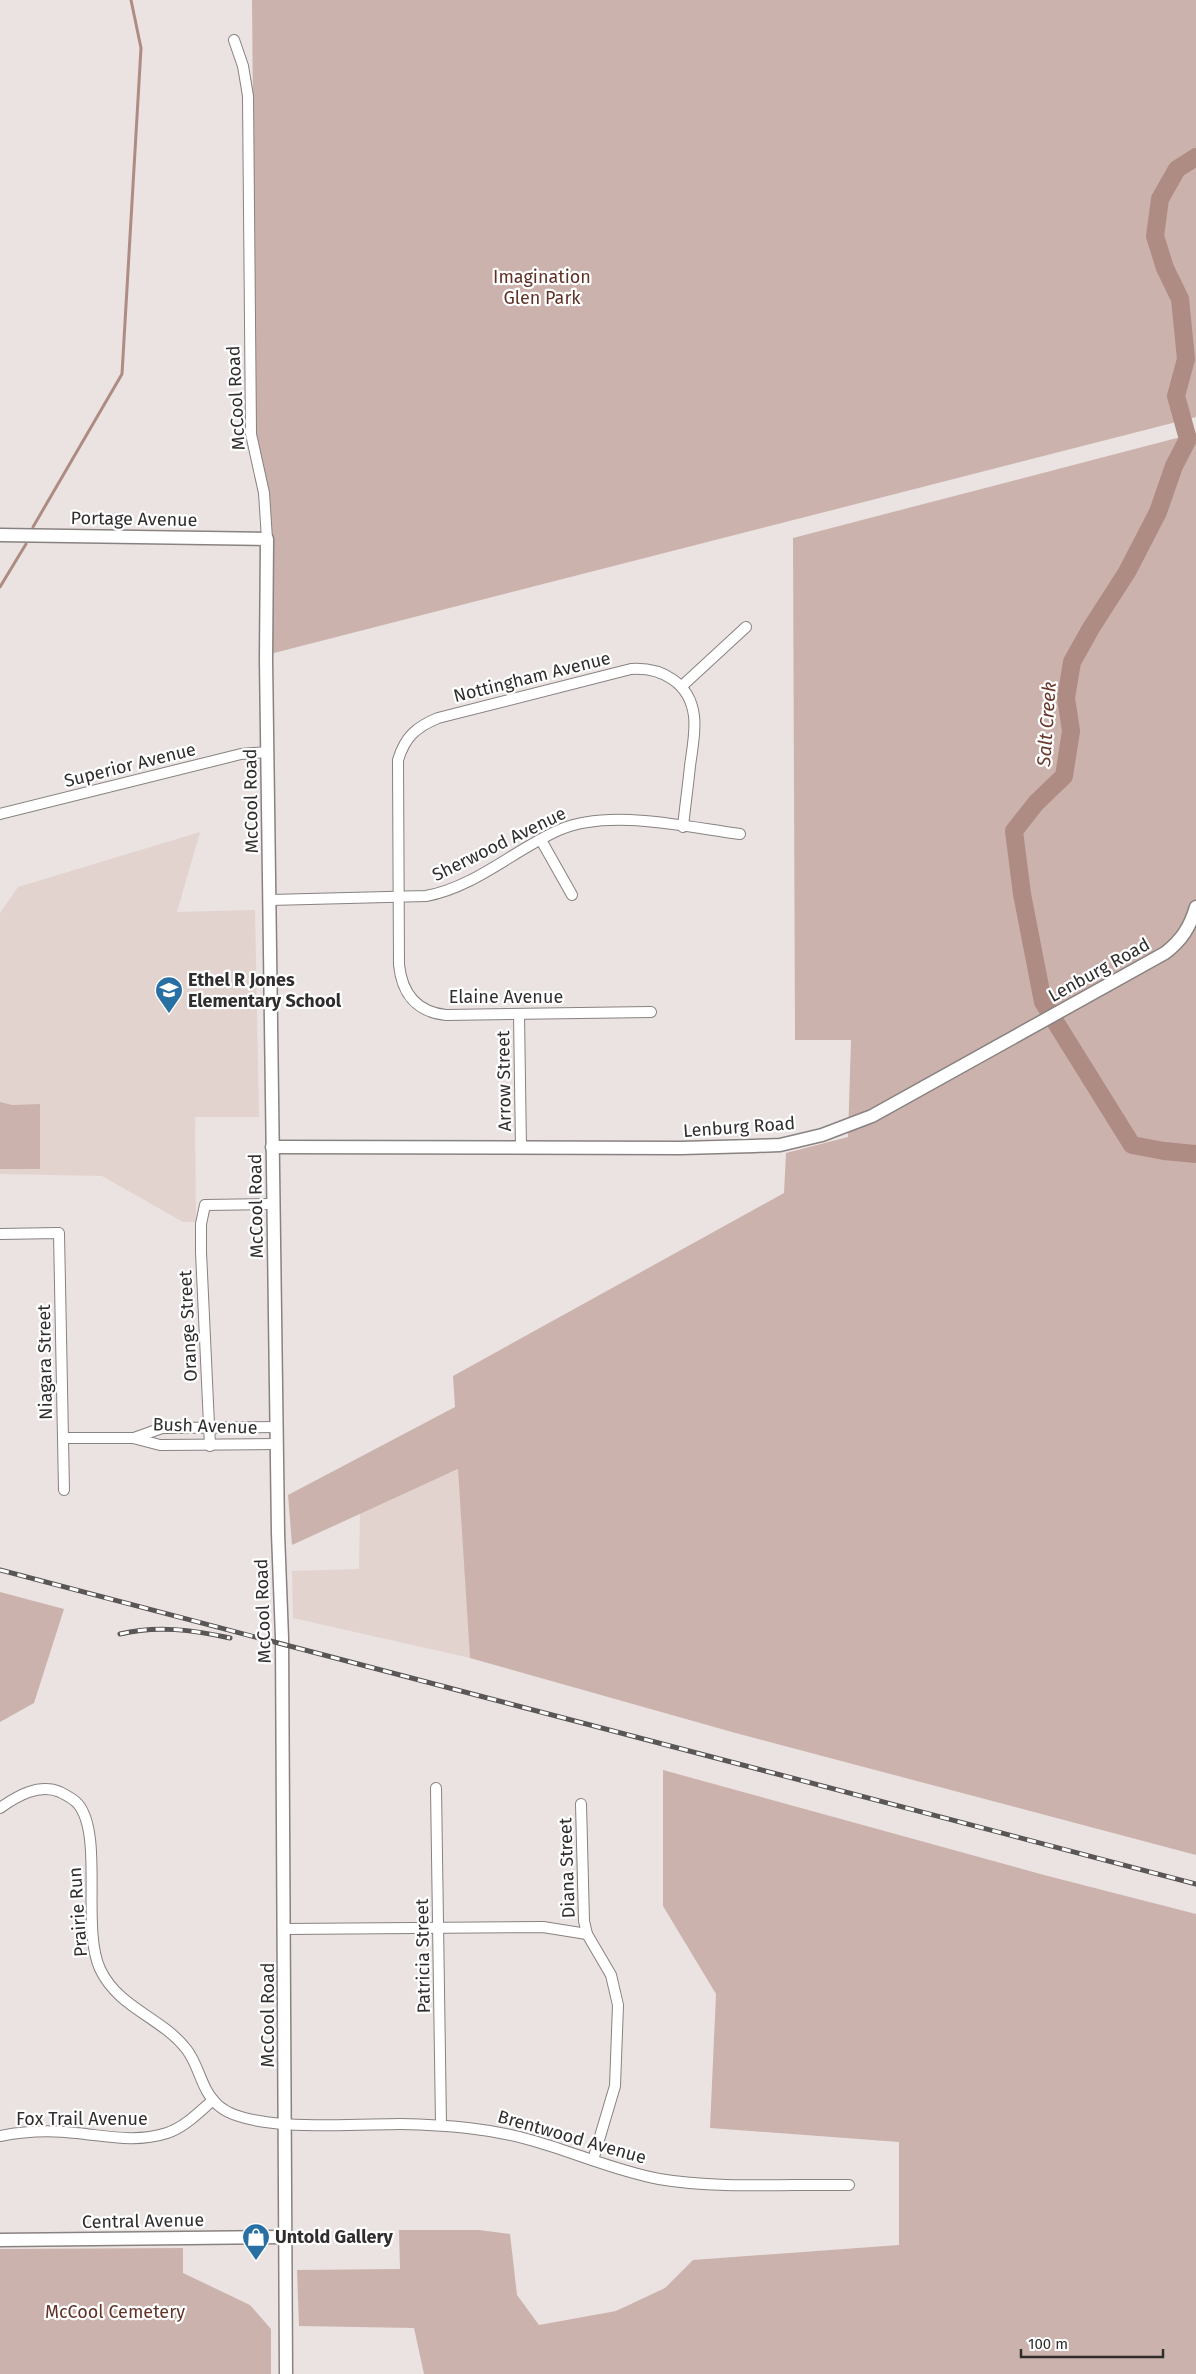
<svg xmlns="http://www.w3.org/2000/svg" width="1196" height="2374" font-family="'Fira Sans',sans-serif">
<style>
.built{fill:#e2d3cf}
.green{fill:#ccb2ac}
.lines{fill:none;stroke-linecap:round;stroke-linejoin:round}
.stream{stroke:#ae8c84;stroke-width:3}
.river{stroke:#ae8c84;stroke-width:18}
.minor-casing{stroke:#888280;stroke-width:12}
.tertiary-casing{stroke:#888280;stroke-width:15}
.minor{stroke:#fff;stroke-width:10}
.tertiary{stroke:#fff;stroke-width:12}
.rail-casing{stroke:#5a5655;stroke-width:5}
.rail{stroke:#fff;stroke-width:3;stroke-dasharray:9;stroke-linecap:butt}
.labels{text-anchor:middle;stroke-width:4.5;stroke-linejoin:round;paint-order:stroke}
.park-label{font-size:18px;fill:#613126;stroke:#fff}
.street-label{font-size:18px;fill:#302d2d;stroke:#fff}
.poi-label{font-size:18px;font-weight:bold;fill:#302d2d;stroke:#fff;text-anchor:start}
.water-label{font-size:19px;font-style:italic;fill:#68372c;stroke:#fff}
</style>
<rect width="100%" height="100%" fill="#eae3e2"/>
<!-- built -->
<g class="built">
<path d="M200,832L177,912L255,910L259,1117H195L196,1222H183L102,1176L0,1174V913L18,887Z"/>
<path d="M459,1469L470,1658L293,1618L292,1571L359,1569L360,1513Z"/>
</g>
<!-- green -->
<g class="green">
<path d="M252,0H1196V417L270,654L268,489L256,437Z"/>
<path d="M1196,433V1855L732,1732L470,1658L458,1469L292,1545L288,1495L455,1407L453,1376L784,1193L786,1153L848,1137L851,1040H795L793,538Z"/>
<path d="M0,1102L12,1105L40,1104V1169H0Z"/>
<path d="M0,1592L64,1609L34,1703L0,1722Z"/>
<path d="M663,1770L1044,1875L1196,1914V2374H424L414,2328L299,2326L297,2270L400,2269L399,2230H479L510,2234L517,2295L539,2325L616,2311L665,2288L693,2260L899,2245V2142L710,2128L716,1994L663,1906Z"/>
<path d="M183,2248V2273L250,2305L271,2329V2374H0V2249Z"/>
</g>
<g class="lines">
<!-- stream -->
<g class="stream">
<path d="M33,527L122,374L141,48L131,0"/>
<path d="M0,587L26,544"/>
</g>
<!-- river -->
<path class="river" d="M1196,157L1177,169L1160,199L1155,236L1165,268L1180,299L1186,359L1176,396L1188,439L1174,466L1158,512L1127,572L1091,628L1072,662L1066,698L1071,731L1064,776L1036,803L1014,831L1022,894L1043,1002L1132,1145L1164,1151L1196,1154"/>
<!-- minor casing -->
<g class="minor-casing">
<g id="minor">
<path d="M234,40L243,66L248,96L251,434L264,493L267,539"/>
<path d="M682,686L746,627"/>
<path d="M0,814L241,754L268,752"/>
<path d="M541,840L572,895"/>
<path d="M270,900L426,896C475,887 514,850 559,830C609,808 686,827 740,834"/>
<path d="M651,1012L446,1015C416,1012 402,993 399,965L398,760C405,737 416,727 438,718L631,669C662,667 690,683 694,716C696,732 692,750 690,766C688,786 685,807 683,827"/>
<path d="M519,1014L521,1148"/>
<path d="M0,1234L59,1233L64,1490"/>
<path d="M63,1438H133L160,1445L277,1444"/>
<path d="M134,1438L162,1428L277,1427"/>
<path d="M210,1446L201,1252V1224L205,1205L273,1204"/>
<path d="M436,1788L441,2124"/>
<path d="M581,1804L584,1921L587,1934L611,1975L618,2005L615,2086L593,2160"/>
<path d="M0,1808C17,1796 39,1783 60,1792C66,1795 74,1799 78,1804C104,1835 81,1928 100,1969C119,2009 162,2017 187,2050C200,2067 201,2091 219,2106C250,2133 357,2124 400,2124C446,2125 490,2128 534,2141C576,2153 616,2171 659,2179C717,2189 789,2184 849,2185"/>
<path d="M285,1929L543,1927L587,1934"/>
<path d="M0,2136C25,2131 51,2130 76,2133C107,2136 136,2143 167,2133C185,2127 199,2112 213,2100"/>
</g>
</g>
<!-- tertiary casing -->
<g class="tertiary-casing">
<g id="tertiary">
<path d="M0,535L267,539L266,659L278,1533L282,1638L286,2374"/>
<path d="M272,1147L681,1148L754,1146L780,1145L822,1135L872,1116L1165,953C1182,940 1190,927 1196,907"/>
<path d="M0,2240L286,2237"/>
</g>
</g>
<!-- minor -->
<use href="#minor" class="minor"/>
<!-- tertiary -->
<use href="#tertiary" class="tertiary"/>
<!-- rail casing -->
<g class="rail-casing">
<g id="rail">
<path d="M0,1570L1196,1884"/>
<path d="M120,1634C157,1625 193,1630 230,1638"/>
</g>
</g>
<!-- rail -->
<use href="#rail" class="rail"/>
</g>
<!-- icons -->
<defs>
<g id="school-pin" transform="scale(1.4375)"><path d="M0 17L-7.5 6A9.5 9.5 0 1 1 7.5 6Z" fill="#2870a4" stroke="#fff"/><path d="M0-5L7-2L0 1L-7-2ZM-4 1L0 2.5L4 1V4Q0 6-4 4Z" fill="#fff"/></g>
<g id="shop-pin" transform="scale(1.4375)"><path d="M0 17L-7.5 6A9.5 9.5 0 1 1 7.5 6Z" fill="#2870a4" stroke="#fff"/><path d="M-5-2.5h2.3a2.7 3.5 0 0 1 5.4 0H5L5.5 6h-11ZM-1.5-2.5h3a1.5 2.3 0 0 0-3 0Z" fill="#fff"/></g>
</defs>
<g fill-rule="evenodd">
<use href="#school-pin" x="169" y="990"/>
<use href="#shop-pin" x="256" y="2237"/>
</g>
<g class="labels">
<!-- park labels -->
<g class="park-label">
<text x="542" y="283">Imagination<tspan x="542" dy="21">Glen Park</tspan></text>
<text x="115" y="2318">McCool Cemetery</text>
</g>
<!-- street labels -->
<g class="street-label">
<text transform="translate(236 398) rotate(-93)" y="6">McCool Road</text>
<text transform="translate(134 519) rotate(1)" y="6">Portage Avenue</text>
<text transform="translate(532 677) rotate(-14)" y="6">Nottingham Avenue</text>
<text transform="translate(130 765) rotate(-14)" y="6">Superior Avenue</text>
<text transform="translate(251 801) rotate(-91)" y="6">McCool Road</text>
<text transform="translate(499 844) rotate(-26)" y="6">Sherwood Avenue</text>
<text transform="translate(1099 970) rotate(-29)" y="6">Lenburg Road</text>
<text x="506" y="1003">Elaine Avenue</text>
<text transform="translate(504 1081) rotate(-91)" y="6">Arrow Street</text>
<text transform="translate(739 1127) rotate(-4)" y="6">Lenburg Road</text>
<text transform="translate(256 1206) rotate(-91)" y="6">McCool Road</text>
<text transform="translate(188 1326) rotate(-93)" y="6">Orange Street</text>
<text transform="translate(45 1362) rotate(-91)" y="6">Niagara Street</text>
<text transform="translate(205 1426) rotate(2)" y="6">Bush Avenue</text>
<text transform="translate(263 1611) rotate(-92)" y="6">McCool Road</text>
<text transform="translate(567 1868) rotate(-92)" y="6">Diana Street</text>
<text transform="translate(78 1912) rotate(-94)" y="6">Prairie Run</text>
<text transform="translate(423 1956) rotate(-91)" y="6">Patricia Street</text>
<text transform="translate(268 2015) rotate(-90)" y="6">McCool Road</text>
<text x="82" y="2125">Fox Trail Avenue</text>
<text transform="translate(572 2137) rotate(16)" y="6">Brentwood Avenue</text>
<text transform="translate(143 2221) rotate(-1)" y="6">Central Avenue</text>
</g>
<!-- poi labels -->
<g class="poi-label">
<text x="188" y="986">Ethel R Jones<tspan x="188" dy="21">Elementary School</tspan></text>
<text x="275" y="2243">Untold Gallery</text>
</g>
<!-- water labels -->
<g class="water-label">
<text transform="translate(1046 724) rotate(-86)" y="7">Salt Creek</text>
</g>
</g>
<!-- scale -->
<path d="M1021 2349v8h142v-8" fill="none" stroke="#302d2d" stroke-width="2.5"/>
<text x="1028" y="2349" font-size="15" fill="#302d2d" stroke="#ffffff" stroke-width="4" paint-order="stroke">100 m</text>
</svg>
